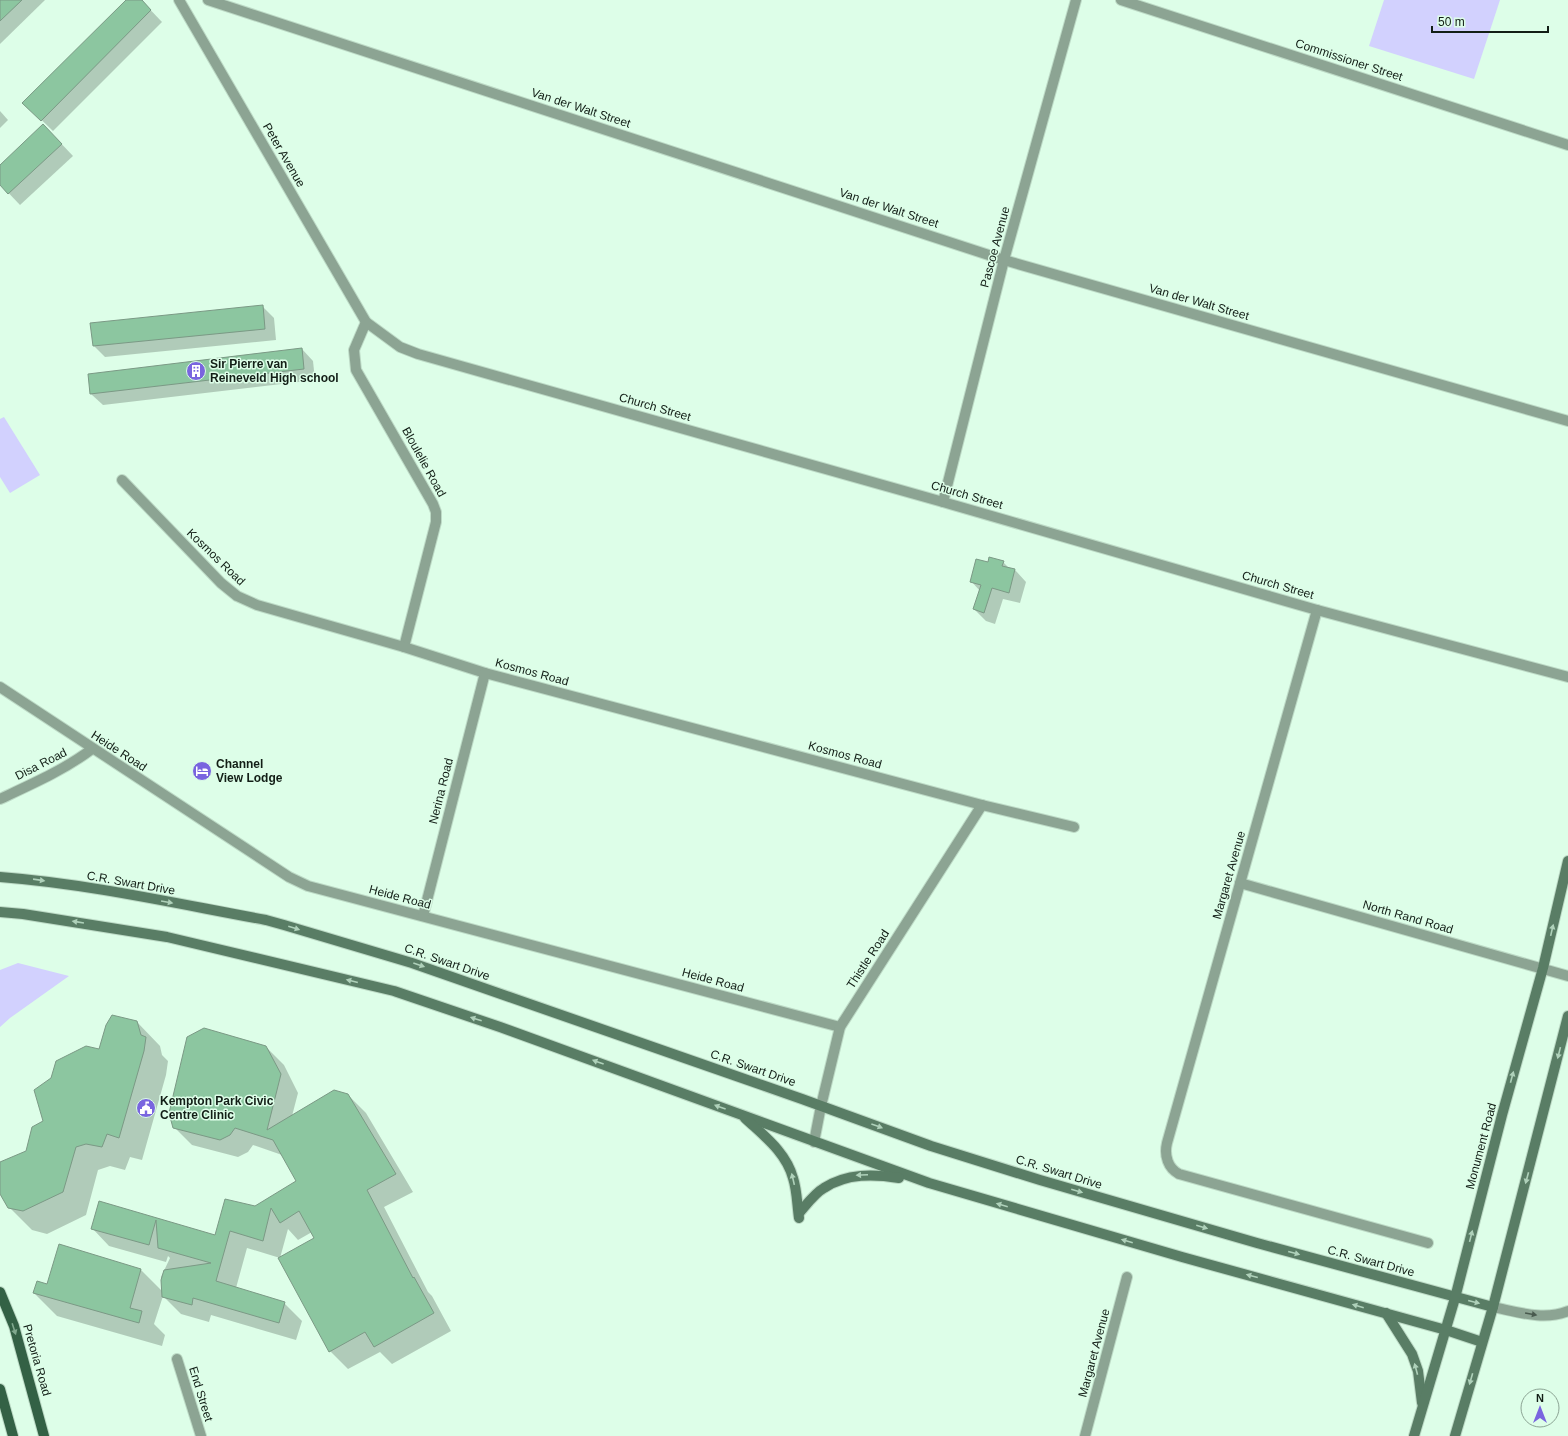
<svg xmlns="http://www.w3.org/2000/svg" width="1568" height="1436" font-family="Helvetica,sans-serif">
<style>
.green{fill:#d2d1fe}
.shadow{fill:#0003;fill-rule:evenodd}
.building{fill:#8cc6a0;stroke:#7b9985}
.lines{fill:none;stroke-linecap:round;stroke-linejoin:round}
.minor-casing{stroke:#bddac6;stroke-width:12}
.secondary-casing{stroke:#bddac6;stroke-width:12}
.primary-casing{stroke:#bddac6;stroke-width:12}
.minor{stroke:#8ca493;stroke-width:10}
.secondary{stroke:#597d65;stroke-width:10}
.primary{stroke:#336145;stroke-width:10}
.oneway{fill:#afd1ba}
.oneway2{fill:#495a4e}
.oneway3{fill:#80a88e}
.labels{text-anchor:middle;stroke-width:3;stroke-linejoin:round;paint-order:stroke}
.street-label{font-size:12px;fill:#121e16;stroke:#ddfee8}
.poi-label{font-size:12px;font-weight:bold;fill:#121e16;stroke:#ddfee8;text-anchor:start}
</style>
<rect width="100%" height="100%" fill="#ddfee8"/>
<!-- green -->
<g class="green">
<path d="M1384,0H1500L1474,79L1369,46Z"/>
<path d="M4,417L40,475L10,493L0,477V419Z"/>
<path d="M18,963L69,976L10,1018L0,1027V970Z"/>
</g>
<!-- shadow -->
<g class="shadow">
<path d="M0,0H45L0,44Z"/>
<path d="M128,0H141L162,22L53,131L24,103Z"/>
<path d="M0,111L8,120L0,128Z"/>
<path d="M55,137L73,156L20,205L0,184V166Z"/>
<path d="M262,306L274,318L276,340L105,357L94,346Z"/>
<path d="M302,349L313,361L315,380L103,405L91,394L89,375Z"/>
<path d="M1003,562L1010,569L1015,570L1026,582L1020,603L1003,599L995,624L986,621L974,609L980,591L971,581L988,563Z"/>
<path d="M137,1022L160,1046L162,1055L168,1061L166,1075L142,1160L130,1157L125,1170L110,1166L98,1170L86,1215L47,1234L32,1230L9,1207L0,1192V1166L27,1151L44,1122L99,1050Z"/>
<path d="M266,1047L284,1065L298,1093L292,1116L348,1095L366,1113L413,1192L384,1207L428,1292L432,1296L451,1331L392,1364L380,1352L348,1369L330,1351L280,1258L247,1248L236,1288L284,1303L302,1321L296,1340L211,1315L209,1322L181,1314L163,1296L154,1324L165,1335L162,1346L57,1316L34,1293L48,1285L60,1245L141,1270L162,1291L161,1277L170,1258L168,1256L166,1262L109,1246L92,1228L99,1203L215,1236L255,1207L297,1181L282,1155L253,1145L248,1152L238,1157L192,1145L174,1127ZM288,1229L298,1240L312,1232L315,1239L280,1258Z"/>
</g>
<!-- building -->
<g class="building">
<path d="M0,0H22L0,21Z"/>
<path d="M126,0H142L151,10L41,121L22,103Z"/>
<path d="M43,124L62,144L8,194L0,185V165Z"/>
<path d="M263,305L265,329L93,346L90,323Z"/>
<path d="M302,348L304,369L90,394L88,374Z"/>
<path d="M989,557L1004,561L1002,566L1015,569L1009,593L992,588L984,613L973,609L981,585L970,582L976,559L988,562Z"/>
<path d="M112,1015L137,1021L141,1035L146,1037L144,1051L119,1138L107,1134L102,1147L86,1144L76,1147L63,1192L23,1211L8,1208L0,1194V1162L26,1151L32,1127L43,1121L34,1090L51,1078L56,1061L86,1046L99,1049L106,1025Z"/>
<path d="M204,1028L266,1046L281,1074L267,1130L334,1090L348,1094L396,1174L367,1190L413,1278L414,1277L434,1313L374,1347L365,1332L329,1352L278,1258L314,1238L299,1211L280,1223L271,1208L263,1241L230,1231L216,1281L285,1302L279,1323L193,1298L192,1305L162,1297L161,1280L164,1270L211,1263L158,1248L156,1220L149,1245L91,1229L99,1201L215,1235L225,1199L255,1206L296,1181L273,1140L235,1128L230,1135L220,1140L173,1128L169,1113L187,1037Z"/>
<path d="M59,1244L141,1269L130,1308L142,1311L139,1323L33,1293L37,1281L47,1284Z"/>
</g>
<g class="lines">
<!-- minor casing -->
<g class="minor-casing">
<g id="minor">
<path d="M179,0L366,322L400,347L418,354L943,502L1317,610L1568,677"/>
<path d="M208,0L1004,260L1568,421"/>
<path d="M1121,0L1568,145"/>
<path d="M366,322L354,350L356,370L433,504L436,512V522L404,647"/>
<path d="M122,480L221,583L237,596L257,605L404,647L485,673L982,805L1074,827"/>
<path d="M943,502L1004,260L1076,0"/>
<path d="M1317,610L1167,1143C1164,1156 1168,1168 1179,1174L1428,1243"/>
<path d="M0,687L289,877L308,886L840,1027"/>
<path d="M0,799C32,784 64,770 92,749"/>
<path d="M1240,883L1568,976"/>
<path d="M423,916L485,673"/>
<path d="M814,1142L821,1106L840,1027L982,805"/>
<path d="M1493,1307C1518,1312 1544,1321 1568,1311"/>
<path d="M177,1359L201,1436"/>
<path d="M1085,1436L1127,1277"/>
</g>
</g>
<!-- secondary casing -->
<g class="secondary-casing">
<g id="secondary">
<path d="M0,877C90,884 178,904 266,920L284,925L412,963L802,1099L931,1146L1040,1180L1257,1243L1493,1307"/>
<path d="M0,912L23,914L167,937L394,991L500,1027L929,1183L1182,1257L1446,1330L1482,1342"/>
<path d="M745,1118C764,1136 786,1152 793,1178C797,1190 797,1204 799,1218"/>
<path d="M800,1212C807,1204 815,1193 824,1188C847,1173 874,1174 899,1178"/>
<path d="M1386,1313L1412,1354L1418,1371L1422,1403"/>
<path d="M1414,1436L1455,1298L1502,1115L1543,968L1568,861"/>
<path d="M1455,1436L1493,1307L1568,1016"/>
</g>
</g>
<!-- primary casing -->
<g class="primary-casing">
<g id="primary">
<path d="M0,1292L14,1326L44,1436"/>
<path d="M0,1389L13,1436"/>
</g>
</g>
<!-- minor -->
<use href="#minor" class="minor"/>
<!-- secondary -->
<use href="#secondary" class="secondary"/>
<!-- primary -->
<use href="#primary" class="primary"/>
</g>
<!-- one-way arrows -->
<defs><path id="oneway-solid" d="M-6-.8H1V-3.2L6.5 0L1 3.2V.8H-6Z"/></defs>
<g class="oneway">
<use href="#oneway-solid" transform="translate(39 880) rotate(8)"/>
<use href="#oneway-solid" transform="translate(167 902) rotate(10)"/>
<use href="#oneway-solid" transform="translate(78 922) rotate(-171)"/>
<use href="#oneway-solid" transform="translate(294 928) rotate(17)"/>
<use href="#oneway-solid" transform="translate(1552 930) rotate(-77)"/>
<use href="#oneway-solid" transform="translate(419 965) rotate(19)"/>
<use href="#oneway-solid" transform="translate(352 981) rotate(-166)"/>
<use href="#oneway-solid" transform="translate(476 1019) rotate(-162)"/>
<use href="#oneway-solid" transform="translate(1559 1053) rotate(104)"/>
<use href="#oneway-solid" transform="translate(598 1062) rotate(-160)"/>
<use href="#oneway-solid" transform="translate(1512 1077) rotate(-75)"/>
<use href="#oneway-solid" transform="translate(720 1107) rotate(-160)"/>
<use href="#oneway-solid" transform="translate(877 1126) rotate(20)"/>
<use href="#oneway-solid" transform="translate(862 1175) rotate(177)"/>
<use href="#oneway-solid" transform="translate(1527 1178) rotate(105)"/>
<use href="#oneway-solid" transform="translate(793 1179) rotate(-103)"/>
<use href="#oneway-solid" transform="translate(1077 1191) rotate(16)"/>
<use href="#oneway-solid" transform="translate(1002 1205) rotate(-164)"/>
<use href="#oneway-solid" transform="translate(1202 1227) rotate(16)"/>
<use href="#oneway-solid" transform="translate(1471 1236) rotate(-76)"/>
<use href="#oneway-solid" transform="translate(1127 1241) rotate(-164)"/>
<use href="#oneway-solid" transform="translate(1294 1253) rotate(15)"/>
<use href="#oneway-solid" transform="translate(1252 1276) rotate(-165)"/>
<use href="#oneway-solid" transform="translate(1474 1302) rotate(14)"/>
<use href="#oneway-solid" transform="translate(1358 1306) rotate(-164)"/>
<use href="#oneway-solid" transform="translate(1416 1369) rotate(-105)"/>
<use href="#oneway-solid" transform="translate(1471 1379) rotate(106)"/>
</g>
<use class="oneway2" href="#oneway-solid" transform="translate(1531 1314) rotate(10)"/>
<use class="oneway3" href="#oneway-solid" transform="translate(14 1329) rotate(72)"/>
<!-- icons -->
<defs>
<g id="building-disc" transform="scale(1)"><circle r="9.5" fill="#7965df" stroke="#ddfee8"/><path d="M-4-6H4V6H1V3H-1V6H-4ZM-2.5-4.3h1.7v1.8h-1.7ZM.8-4.3h1.7v1.8H.8ZM-2.5-1h1.7V.8h-1.7ZM.8-1h1.7V.8H.8Z" fill="#fff"/></g>
<g id="hotel-disc" transform="scale(1)"><circle r="9.5" fill="#7965df" stroke="#ddfee8"/><path d="M-6-4.5h1.5V1H6V5H4.5V3h-9V5H-6ZM-4 0a1.8 1.8 0 1 1 3.6 0ZM.5 0V-2.5h3Q6-2.5 6 0Z" fill="#fff"/></g>
<g id="civic-disc" transform="scale(1)"><circle r="9.5" fill="#7965df" stroke="#ddfee8"/><path d="M-.6-6.5H3V-4.5H.6V-3L4-1V1h2V6H-6V1h2V-1L-.6-3ZM-1.2 2.5V6h2.4V2.5Z" fill="#fff"/></g>
</defs>
<g fill-rule="evenodd">
<use href="#building-disc" x="196" y="371"/>
<use href="#hotel-disc" x="202" y="771"/>
<use href="#civic-disc" x="146" y="1108"/>
</g>
<g class="labels">
<!-- street labels -->
<g class="street-label">
<text transform="translate(1349 60) rotate(18)" y="4">Commissioner Street</text>
<text transform="translate(581 108) rotate(18)" y="4">Van der Walt Street</text>
<text transform="translate(284 155) rotate(60)" y="4">Peter Avenue</text>
<text transform="translate(889 208) rotate(18)" y="4">Van der Walt Street</text>
<text transform="translate(995 247) rotate(-75)" y="4">Pascoe Avenue</text>
<text transform="translate(1199 302) rotate(16)" y="4">Van der Walt Street</text>
<text transform="translate(655 407) rotate(16)" y="4">Church Street</text>
<text transform="translate(424 462) rotate(61)" y="4">Bloulelie Road</text>
<text transform="translate(967 495) rotate(16)" y="4">Church Street</text>
<text transform="translate(216 557) rotate(44)" y="4">Kosmos Road</text>
<text transform="translate(1278 585) rotate(16)" y="4">Church Street</text>
<text transform="translate(532 672) rotate(15)" y="4">Kosmos Road</text>
<text transform="translate(119 751) rotate(33)" y="4">Heide Road</text>
<text transform="translate(845 755) rotate(15)" y="4">Kosmos Road</text>
<text transform="translate(41 764) rotate(-27)" y="4">Disa Road</text>
<text transform="translate(441 791) rotate(-76)" y="4">Nerina Road</text>
<text transform="translate(1229 875) rotate(-74)" y="4">Margaret Avenue</text>
<text transform="translate(131 883) rotate(10)" y="4">C.R. Swart Drive</text>
<text transform="translate(400 897) rotate(15)" y="4">Heide Road</text>
<text transform="translate(1408 917) rotate(16)" y="4">North Rand Road</text>
<text transform="translate(868 959) rotate(-57)" y="4">Thistle Road</text>
<text transform="translate(447 962) rotate(19)" y="4">C.R. Swart Drive</text>
<text transform="translate(713 980) rotate(15)" y="4">Heide Road</text>
<text transform="translate(753 1068) rotate(19)" y="4">C.R. Swart Drive</text>
<text transform="translate(1481 1146) rotate(-75)" y="4">Monument Road</text>
<text transform="translate(1059 1172) rotate(17)" y="4">C.R. Swart Drive</text>
<text transform="translate(1371 1261) rotate(15)" y="4">C.R. Swart Drive</text>
<text transform="translate(1094 1353) rotate(-75)" y="4">Margaret Avenue</text>
<text transform="translate(37 1360) rotate(74)" y="4">Pretoria Road</text>
<text transform="translate(201 1394) rotate(73)" y="4">End Street</text>
</g>
<!-- poi labels -->
<g class="poi-label">
<text x="210" y="368">Sir Pierre van<tspan x="210" dy="14">Reineveld High school</tspan></text>
<text x="216" y="768">Channel<tspan x="216" dy="14">View Lodge</tspan></text>
<text x="160" y="1105">Kempton Park Civic<tspan x="160" dy="14">Centre Clinic</tspan></text>
</g>
</g>
<!-- north arrow -->
<g transform="translate(1540 1408)"><circle r="19" fill="#ddfee8" stroke="#8ca494"/>
<path d="M0-3L7 15L0 10L-7 15Z" fill="#7965df"/>
<text y="-6" font-size="11" font-weight="bold" text-anchor="middle" fill="#121e16">N</text>
</g>
<!-- scale -->
<path d="M1432 26v6h116v-6" fill="none" stroke="#121e16" stroke-width="2"/>
<text x="1438" y="26" font-size="12" fill="#121e16" stroke="#ddfee8" stroke-width="3" paint-order="stroke">50 m</text>
</svg>
